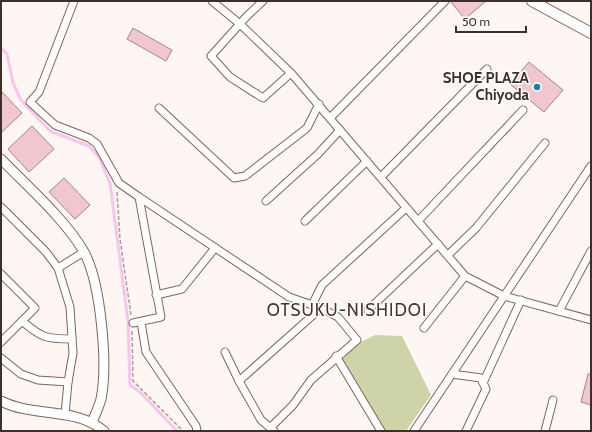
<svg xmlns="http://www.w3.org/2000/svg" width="592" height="432" font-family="Cabin,sans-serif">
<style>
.green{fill:#cfd3a8}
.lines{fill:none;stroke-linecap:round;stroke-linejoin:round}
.stream{stroke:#f8c5ed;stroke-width:3}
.building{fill:#efc7cd;stroke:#a88389}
.minor-casing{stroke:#836357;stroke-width:9}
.tertiary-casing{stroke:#836357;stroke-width:11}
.secondary-casing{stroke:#836357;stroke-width:12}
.path{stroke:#a99f9a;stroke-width:1.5;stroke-dasharray:4 2;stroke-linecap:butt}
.minor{stroke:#fff;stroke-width:7}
.tertiary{stroke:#fff;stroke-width:9}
.secondary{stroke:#fff;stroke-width:10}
.poi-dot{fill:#1680a9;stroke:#fff;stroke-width:1.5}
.labels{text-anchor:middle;stroke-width:3;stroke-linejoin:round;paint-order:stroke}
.poi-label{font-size:15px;font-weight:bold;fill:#3d2f29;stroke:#fff;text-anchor:end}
.quarter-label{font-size:17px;letter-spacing:1px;fill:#4c2f24;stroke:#fff}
</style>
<rect width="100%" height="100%" fill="#fef6f3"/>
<!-- green -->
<path class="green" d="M375,335L402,336L431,395L406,431H381L343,361V358L361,342Z"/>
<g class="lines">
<!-- stream -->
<path class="stream" d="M1,48L7,54L13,83L21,100L50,131L89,146L99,157L110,183L128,321L130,385L140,392L177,431"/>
</g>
<!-- building -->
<g class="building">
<path d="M450,1H486L465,19Z"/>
<path d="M133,28L172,50L166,61L127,39Z"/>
<path d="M529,62L563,90L544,112L510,84Z"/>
<path d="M1,91L22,113L1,133Z"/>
<path d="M32,126L54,149L29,172L8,149Z"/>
<path d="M64,178L90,205L75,219L49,192Z"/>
<path d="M588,374H591V405L581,402Z"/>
</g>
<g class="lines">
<!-- minor casing -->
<g class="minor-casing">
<g id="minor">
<path d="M74,1L39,92L30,102L55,125L89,138L97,144L119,183L139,197L289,297L321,308L338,317L357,340L311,380L293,405L271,427"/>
<path d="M212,1L240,24L291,73L465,276L504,296L591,320"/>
<path d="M263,1L247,16L211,56L230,77L263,98L291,73"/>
<path d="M159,108L234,178L245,176L307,128L319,104"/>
<path d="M331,117L445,1"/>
<path d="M381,177L487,69"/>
<path d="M266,201L318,154L340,130"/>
<path d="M1,207L46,252L58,268L70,307L73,353L68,382L38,380L21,374L1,358"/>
<path d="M305,221L367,161"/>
<path d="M418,221L523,110"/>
<path d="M448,255L476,228L545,143"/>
<path d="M58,268L84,252"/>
<path d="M1,274L35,308L1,342"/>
<path d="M156,295L182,289L215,248"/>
<path d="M312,305L322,285L406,208"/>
<path d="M368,310L438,244"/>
<path d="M559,311L591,251"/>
<path d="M22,321C42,338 46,339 72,339"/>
<path d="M141,322L146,352L196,426L197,431"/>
<path d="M133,323L161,317L139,197"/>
<path d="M424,328L465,276"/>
<path d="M225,352L239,381L261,420L274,431"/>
<path d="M336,356L381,431"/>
<path d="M452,374L481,378L486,389L466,431"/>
<path d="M239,381L321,308"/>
<path d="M483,383L521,300"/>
<path d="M65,414L68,382"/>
<path d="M414,431L591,166"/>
<path d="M545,431L553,400"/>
</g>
</g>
<!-- tertiary casing -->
<g class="tertiary-casing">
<g id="tertiary">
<path d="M1,159C28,187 65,219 84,252C101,283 108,365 101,399C99,407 95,415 92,422"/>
<path d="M1,401C34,418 74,406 104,431"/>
</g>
</g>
<!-- secondary casing -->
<g class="secondary-casing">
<path id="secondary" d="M532,1L591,33"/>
</g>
<!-- path -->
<g class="path">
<path d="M117,192L120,239L131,315"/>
<path d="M132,331L133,381L183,431"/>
</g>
<!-- minor -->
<use href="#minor" class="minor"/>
<!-- tertiary -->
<use href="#tertiary" class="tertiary"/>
<!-- secondary -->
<use href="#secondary" class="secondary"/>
</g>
<!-- markers -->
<circle class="poi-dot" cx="537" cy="87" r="4"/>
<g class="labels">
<!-- poi labels -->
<g class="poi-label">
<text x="529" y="83">SHOE PLAZA<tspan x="529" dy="17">Chiyoda</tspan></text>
</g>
<!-- quarter labels -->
<g class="quarter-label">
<text x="347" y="316">OTSUKU-NISHIDOI</text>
</g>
</g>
<!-- border -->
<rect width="592" height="432" fill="none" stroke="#3d2f29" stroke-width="4"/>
<!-- scale -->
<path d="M456 26v6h70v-6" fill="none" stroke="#3d2f29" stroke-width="2"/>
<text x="462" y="26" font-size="12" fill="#3d2f29" stroke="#ffffff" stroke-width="3" paint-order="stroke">50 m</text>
</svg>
